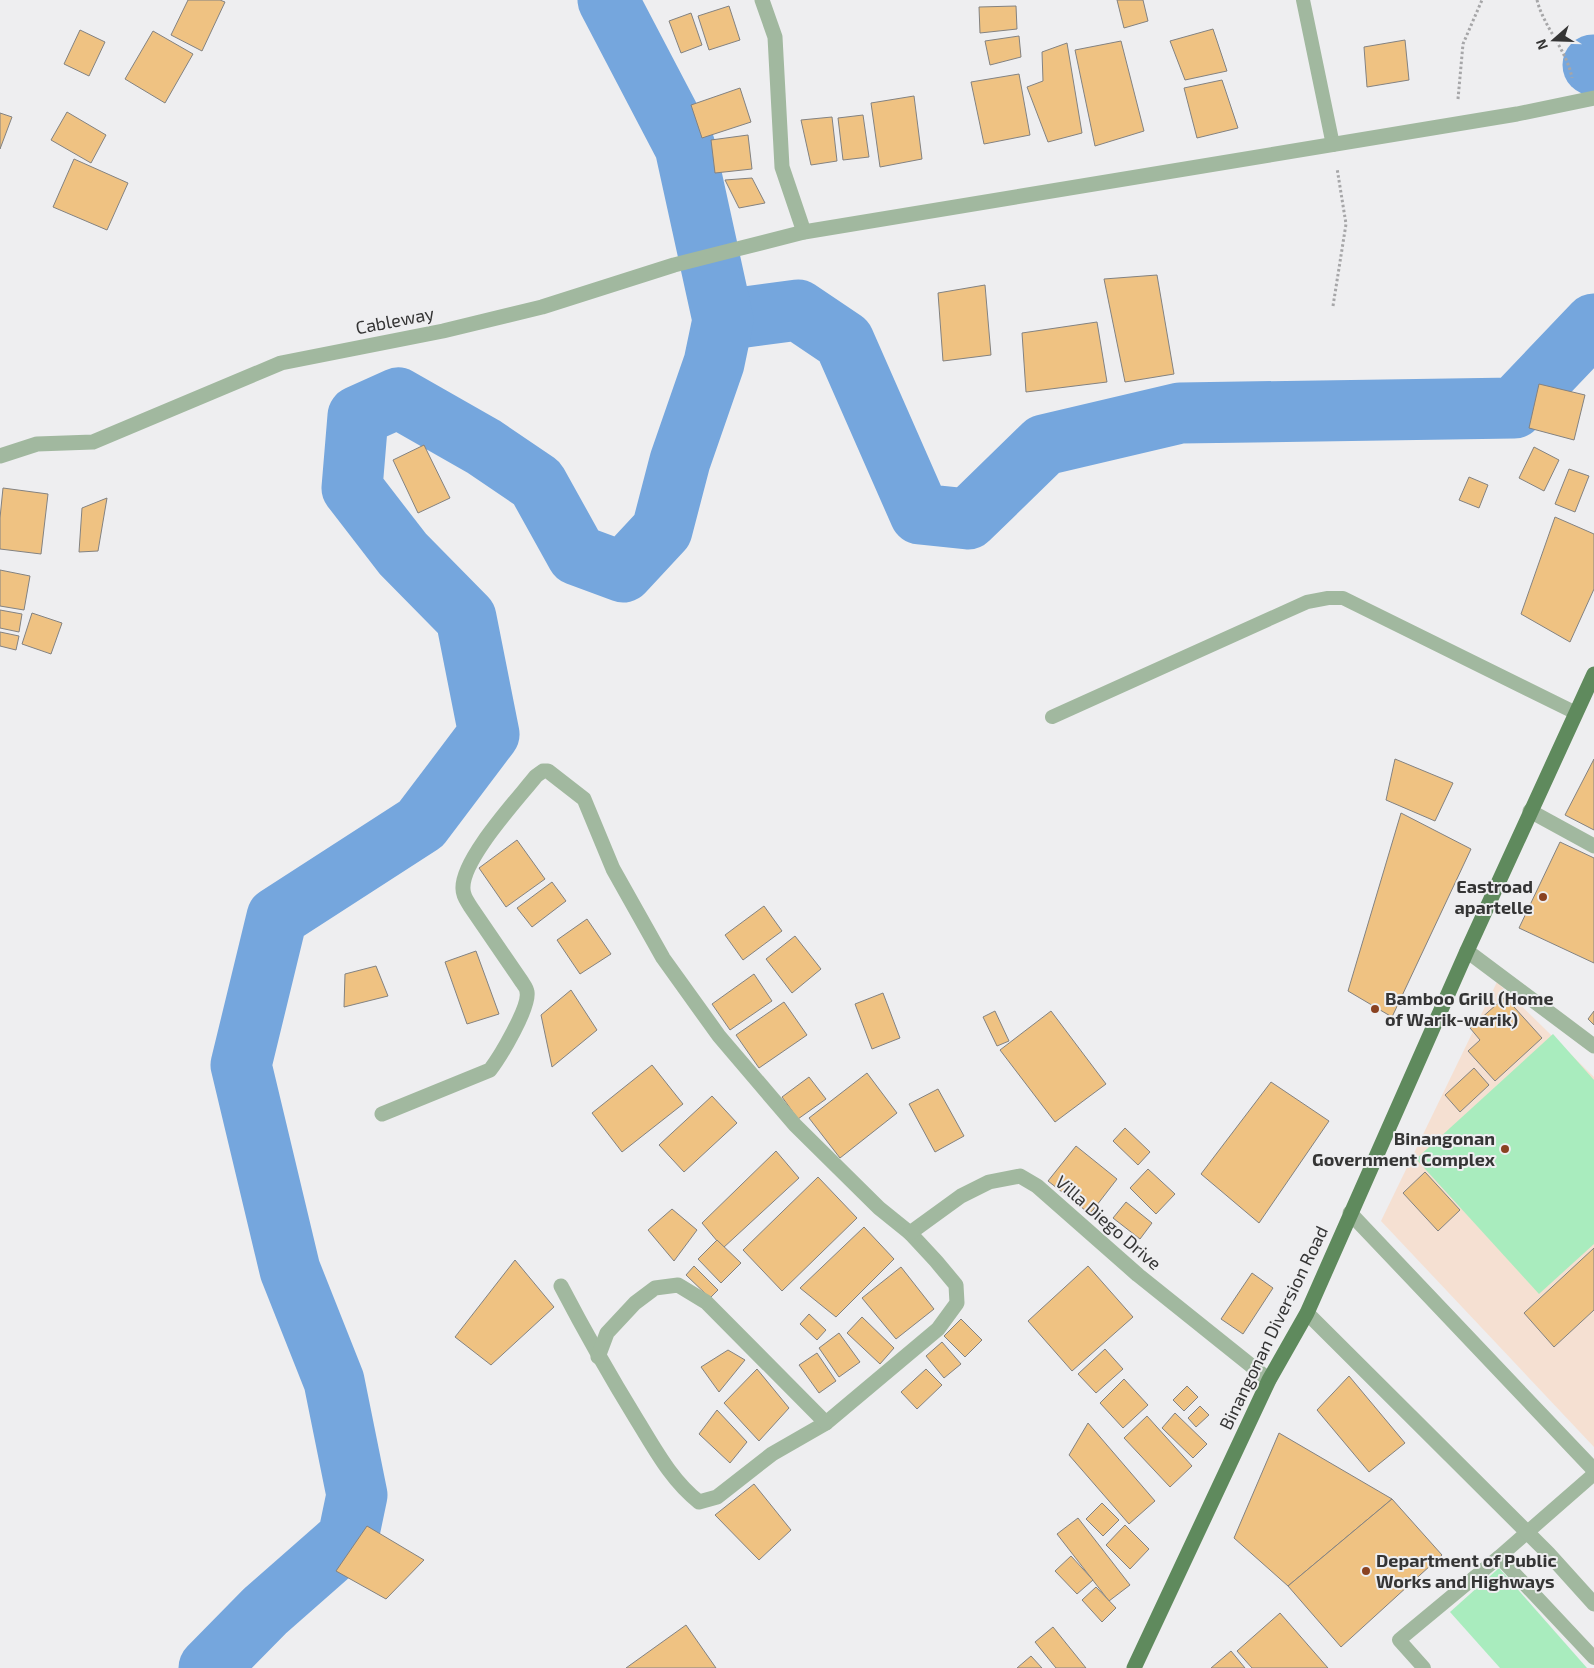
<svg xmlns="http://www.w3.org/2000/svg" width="1594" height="1668" font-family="'Exo 2',sans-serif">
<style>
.commercial{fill:#f5e0d2}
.green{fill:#a9ecbe}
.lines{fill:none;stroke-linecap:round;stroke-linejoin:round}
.river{stroke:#75a6dd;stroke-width:61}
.building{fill:#efc282;stroke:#838281}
.path{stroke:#a6a6a8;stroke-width:3;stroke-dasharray:2.5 2.5;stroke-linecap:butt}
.service{stroke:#a1b89f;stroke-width:14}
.minor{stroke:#a1b89f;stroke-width:15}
.tertiary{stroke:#a1b89f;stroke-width:15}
.primary{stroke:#5f8a5d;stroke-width:15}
.poi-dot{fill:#8a4221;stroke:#eeeef0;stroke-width:2}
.labels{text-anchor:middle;stroke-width:4;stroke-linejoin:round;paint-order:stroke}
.street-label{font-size:18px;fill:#353535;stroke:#eeeef0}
.poi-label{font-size:18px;font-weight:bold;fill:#353535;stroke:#eeeef0;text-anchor:end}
</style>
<rect width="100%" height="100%" fill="#eeeef0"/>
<!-- commercial -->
<path class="commercial" d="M1497,982L1594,1077V1447L1381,1221Z"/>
<!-- green -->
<g class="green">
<path d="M1553,1034L1594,1080V1244L1539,1294L1416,1159Z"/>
<path d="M1499,1568L1587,1668H1500L1450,1612Z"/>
</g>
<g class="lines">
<!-- river -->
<g class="river">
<path d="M1593,65H1594"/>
<path d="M723,320L798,310L844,341L920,514L968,519L1044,445L1180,413L1514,408L1594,324"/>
<path d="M209,1668L265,1611L348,1538L357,1495L334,1381L290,1270L241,1065L277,917L421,824L489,734L466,618L403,554L352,488L358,416L398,398L484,447L537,483L577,555L623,572L662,530L680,461L714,363L723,320L685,147L608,0"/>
</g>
</g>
<!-- building -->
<g class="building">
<path d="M188,0H220L225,2L202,51L171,35Z"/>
<path d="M1117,0H1143L1148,21L1124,28Z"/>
<path d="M729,6L740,40L709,50L698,16Z"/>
<path d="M1016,6L1017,29L980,33L979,7Z"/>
<path d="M691,13L702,45L681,53L669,21Z"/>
<path d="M1213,29L1227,71L1185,80L1170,41Z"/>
<path d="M80,30L105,42L89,76L64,64Z"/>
<path d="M153,31L193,54L165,103L125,79Z"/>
<path d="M1019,36L1021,57L990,65L985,41Z"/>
<path d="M1405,40L1409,80L1367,87L1364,47Z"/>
<path d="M1121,41L1144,131L1095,146L1075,50Z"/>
<path d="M1067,43L1082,133L1048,142L1027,87L1043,81L1042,52Z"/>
<path d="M1019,74L1030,135L984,144L971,82Z"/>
<path d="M1222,80L1238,128L1197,138L1184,88Z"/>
<path d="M740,88L751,122L702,138L691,105Z"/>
<path d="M914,96L922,159L880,167L871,103Z"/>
<path d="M67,112L106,135L91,163L51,140Z"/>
<path d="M0,113L12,117L0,149Z"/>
<path d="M863,115L869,157L843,160L838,118Z"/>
<path d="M832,117L837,161L811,165L801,120Z"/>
<path d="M748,135L752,169L715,173L711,140Z"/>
<path d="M74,159L128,183L107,230L53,207Z"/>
<path d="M752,178L765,203L739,208L725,180Z"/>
<path d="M1157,275L1174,374L1125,382L1104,279Z"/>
<path d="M985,285L991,355L943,361L938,293Z"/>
<path d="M1097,322L1107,382L1026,392L1022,333Z"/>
<path d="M1539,384L1585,395L1574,440L1529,428Z"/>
<path d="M424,445L450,498L418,513L393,460Z"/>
<path d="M1534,447L1559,460L1544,491L1519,478Z"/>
<path d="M1569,469L1589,476L1575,512L1555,504Z"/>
<path d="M1469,477L1488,485L1479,508L1459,500Z"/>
<path d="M3,488L48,494L41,554L0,549V518Z"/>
<path d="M107,498L98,551L79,552L82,508Z"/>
<path d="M1555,517L1594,534V589L1570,642L1521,614Z"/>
<path d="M0,570L30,576L24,610L0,606Z"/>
<path d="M0,610L22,614L19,632L0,628Z"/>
<path d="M32,613L62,623L51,654L22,644Z"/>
<path d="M0,632L19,636L16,650L0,646Z"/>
<path d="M1395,759L1453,783L1435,821L1386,800Z"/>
<path d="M1594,759V830L1565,815Z"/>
<path d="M1401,813L1471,849L1392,1017L1348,991Z"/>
<path d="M517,840L545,879L506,907L479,868Z"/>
<path d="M1560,842L1594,858V963L1519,928Z"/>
<path d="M552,882L566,901L532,927L517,908Z"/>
<path d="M764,906L782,931L743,960L725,935Z"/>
<path d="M587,919L611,954L580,974L557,940Z"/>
<path d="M795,936L821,969L792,993L766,959Z"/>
<path d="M476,951L499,1014L467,1024L445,962Z"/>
<path d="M376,966L388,996L344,1007L345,974Z"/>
<path d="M754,974L772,1001L730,1030L712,1004Z"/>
<path d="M571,990L597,1030L552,1067L541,1015Z"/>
<path d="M883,993L900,1038L872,1049L855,1004Z"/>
<path d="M1505,997L1542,1038L1495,1081L1468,1051L1480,1040L1470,1028Z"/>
<path d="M784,1002L807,1035L759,1068L736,1035Z"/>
<path d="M995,1011L1009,1041L997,1046L983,1017Z"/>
<path d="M1051,1011L1106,1084L1055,1122L1000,1050Z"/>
<path d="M1594,1011V1025L1588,1019Z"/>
<path d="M652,1065L683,1104L622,1152L592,1113Z"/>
<path d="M1474,1068L1489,1085L1460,1112L1445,1095Z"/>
<path d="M867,1073L897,1113L840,1158L809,1118Z"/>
<path d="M809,1077L826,1099L798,1119L782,1097Z"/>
<path d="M1271,1082L1329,1121L1259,1223L1201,1174Z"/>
<path d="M938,1089L964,1136L935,1152L909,1104Z"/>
<path d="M712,1096L737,1123L684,1172L659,1145Z"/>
<path d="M1125,1128L1150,1152L1138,1165L1113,1141Z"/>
<path d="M1076,1146L1117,1179L1090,1214L1048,1181Z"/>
<path d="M776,1151L799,1178L723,1248L702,1223Z"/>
<path d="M1148,1169L1175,1194L1156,1214L1130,1188Z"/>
<path d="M1425,1172L1460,1210L1438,1231L1403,1193Z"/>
<path d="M818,1177L857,1218L782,1291L743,1250Z"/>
<path d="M1126,1202L1152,1223L1140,1239L1113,1218Z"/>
<path d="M672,1209L697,1230L674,1261L648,1230Z"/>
<path d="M864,1227L894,1259L836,1317L800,1288Z"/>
<path d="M717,1240L741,1263L721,1283L698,1259Z"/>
<path d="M1594,1248V1310L1554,1347L1524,1313Z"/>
<path d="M515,1260L554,1307L491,1365L455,1337Z"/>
<path d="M694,1266L718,1290L710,1298L686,1275Z"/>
<path d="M1088,1266L1133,1317L1072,1371L1028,1321Z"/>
<path d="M901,1267L934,1309L896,1339L862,1298Z"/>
<path d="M1252,1273L1273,1288L1243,1334L1221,1319Z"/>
<path d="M809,1314L826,1330L817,1340L800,1324Z"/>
<path d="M862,1317L894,1348L880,1364L847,1333Z"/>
<path d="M961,1319L982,1340L965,1357L944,1336Z"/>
<path d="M839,1333L860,1362L839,1377L819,1348Z"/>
<path d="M942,1342L961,1364L944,1378L926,1356Z"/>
<path d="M1105,1349L1123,1369L1096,1393L1078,1374Z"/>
<path d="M728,1350L745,1360L719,1392L701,1367Z"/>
<path d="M817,1353L836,1381L819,1393L799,1365Z"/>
<path d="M757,1369L789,1408L759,1441L724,1403Z"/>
<path d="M926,1369L942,1385L917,1409L901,1392Z"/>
<path d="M1349,1376L1405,1443L1369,1472L1317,1410Z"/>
<path d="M1124,1379L1148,1405L1123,1428L1100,1403Z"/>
<path d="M1187,1386L1198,1397L1184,1411L1173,1400Z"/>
<path d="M1200,1406L1209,1415L1196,1427L1188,1418Z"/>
<path d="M717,1410L747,1442L730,1463L699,1434Z"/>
<path d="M1175,1413L1207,1444L1193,1458L1162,1428Z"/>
<path d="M1147,1416L1192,1466L1170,1487L1124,1438Z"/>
<path d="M1088,1423L1155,1501L1129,1524L1069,1455Z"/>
<path d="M1279,1433L1392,1499L1288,1586L1234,1538Z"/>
<path d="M754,1484L791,1530L759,1560L715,1515Z"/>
<path d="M1392,1499L1442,1555L1341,1647L1288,1586Z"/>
<path d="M1102,1503L1119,1520L1103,1536L1086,1519Z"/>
<path d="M1078,1518L1130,1585L1109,1601L1057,1534Z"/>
<path d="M1125,1525L1149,1549L1130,1569L1106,1545Z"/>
<path d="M367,1526L424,1560L386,1599L336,1571Z"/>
<path d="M1071,1556L1093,1580L1077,1594L1055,1571Z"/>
<path d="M1096,1587L1116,1608L1102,1622L1082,1600Z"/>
<path d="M1280,1613L1328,1668H1252L1237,1651Z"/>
<path d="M686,1625L716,1668H626Z"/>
<path d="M1053,1627L1086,1668H1056L1035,1642Z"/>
<path d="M1231,1651L1245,1668H1211Z"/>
<path d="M1031,1656L1042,1668H1017Z"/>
</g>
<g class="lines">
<!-- path -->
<g class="path">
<path d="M1537,0C1544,28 1567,50 1572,78"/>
<path d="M1458,99L1463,44L1482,0"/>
<path d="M1333,306L1346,224L1337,168"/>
</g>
<!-- service -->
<g class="service">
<path d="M1303,0L1333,145"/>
<path d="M1052,717L1307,602L1328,598H1343L1576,713"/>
<path d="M1499,1557L1594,1658"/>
<path d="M1424,1668L1399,1640L1499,1557L1594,1474"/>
</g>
<!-- minor -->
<g class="minor">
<path d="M762,0L775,37L782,167L804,232"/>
<path d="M0,456L37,444L93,442L281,363L443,331L542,307L674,265L804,232L1517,114L1594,98"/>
<path d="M1530,811L1594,846"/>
<path d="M1467,951L1594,1046"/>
<path d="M382,1114L490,1070C500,1057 530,1007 527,992C527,989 524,985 522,982L470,906C467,901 463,896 463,889C461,860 517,800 536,776L543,771H548L584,799L613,869L663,958L719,1036L795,1125L879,1208L910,1233L936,1261L956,1285L957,1303L938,1329L826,1423L772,1454L717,1497L699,1502C671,1480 655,1449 637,1420C610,1376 585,1332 561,1286"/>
<path d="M910,1233L961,1196L989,1182L1020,1176L1037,1186L1138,1275L1269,1380"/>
<path d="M598,1357L607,1333L635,1303L655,1288L678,1285L706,1302L826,1423"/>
</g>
<!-- tertiary -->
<g class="tertiary">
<path d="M1350,1213L1594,1470"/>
<path d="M1307,1313L1548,1553L1594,1604"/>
</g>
<!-- primary -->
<path class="primary" d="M1134,1668L1269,1380L1307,1313L1467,951L1594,674"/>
</g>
<!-- markers -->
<g class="poi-dot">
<circle cx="1543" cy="897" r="5"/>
<circle cx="1375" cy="1009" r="5"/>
<circle cx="1505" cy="1149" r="5"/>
<circle cx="1366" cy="1571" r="5"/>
</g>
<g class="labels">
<!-- street labels -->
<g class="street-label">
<text transform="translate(395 321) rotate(-11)" y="6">Cableway</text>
<text transform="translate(1108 1223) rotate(41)" y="6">Villa Diego Drive</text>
<text transform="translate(1274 1328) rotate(-64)" y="6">Binangonan Diversion Road</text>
</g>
<!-- poi labels -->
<g class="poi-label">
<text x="1533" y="893">Eastroad<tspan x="1533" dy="21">apartelle</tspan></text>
<text x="1385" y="1005" text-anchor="start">Bamboo Grill (Home<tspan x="1385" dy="21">of Warik-warik)</tspan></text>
<text x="1495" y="1145">Binangonan<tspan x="1495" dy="21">Government Complex</tspan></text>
<text x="1376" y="1567" text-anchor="start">Department of Public<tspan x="1376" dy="21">Works and Highways</tspan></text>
</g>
</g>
<!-- north arrow -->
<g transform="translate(1554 40) rotate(250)" stroke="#eeeef0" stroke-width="4" paint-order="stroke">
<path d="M0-4L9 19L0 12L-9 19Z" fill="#353535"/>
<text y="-8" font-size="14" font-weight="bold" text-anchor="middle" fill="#353535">N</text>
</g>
</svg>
